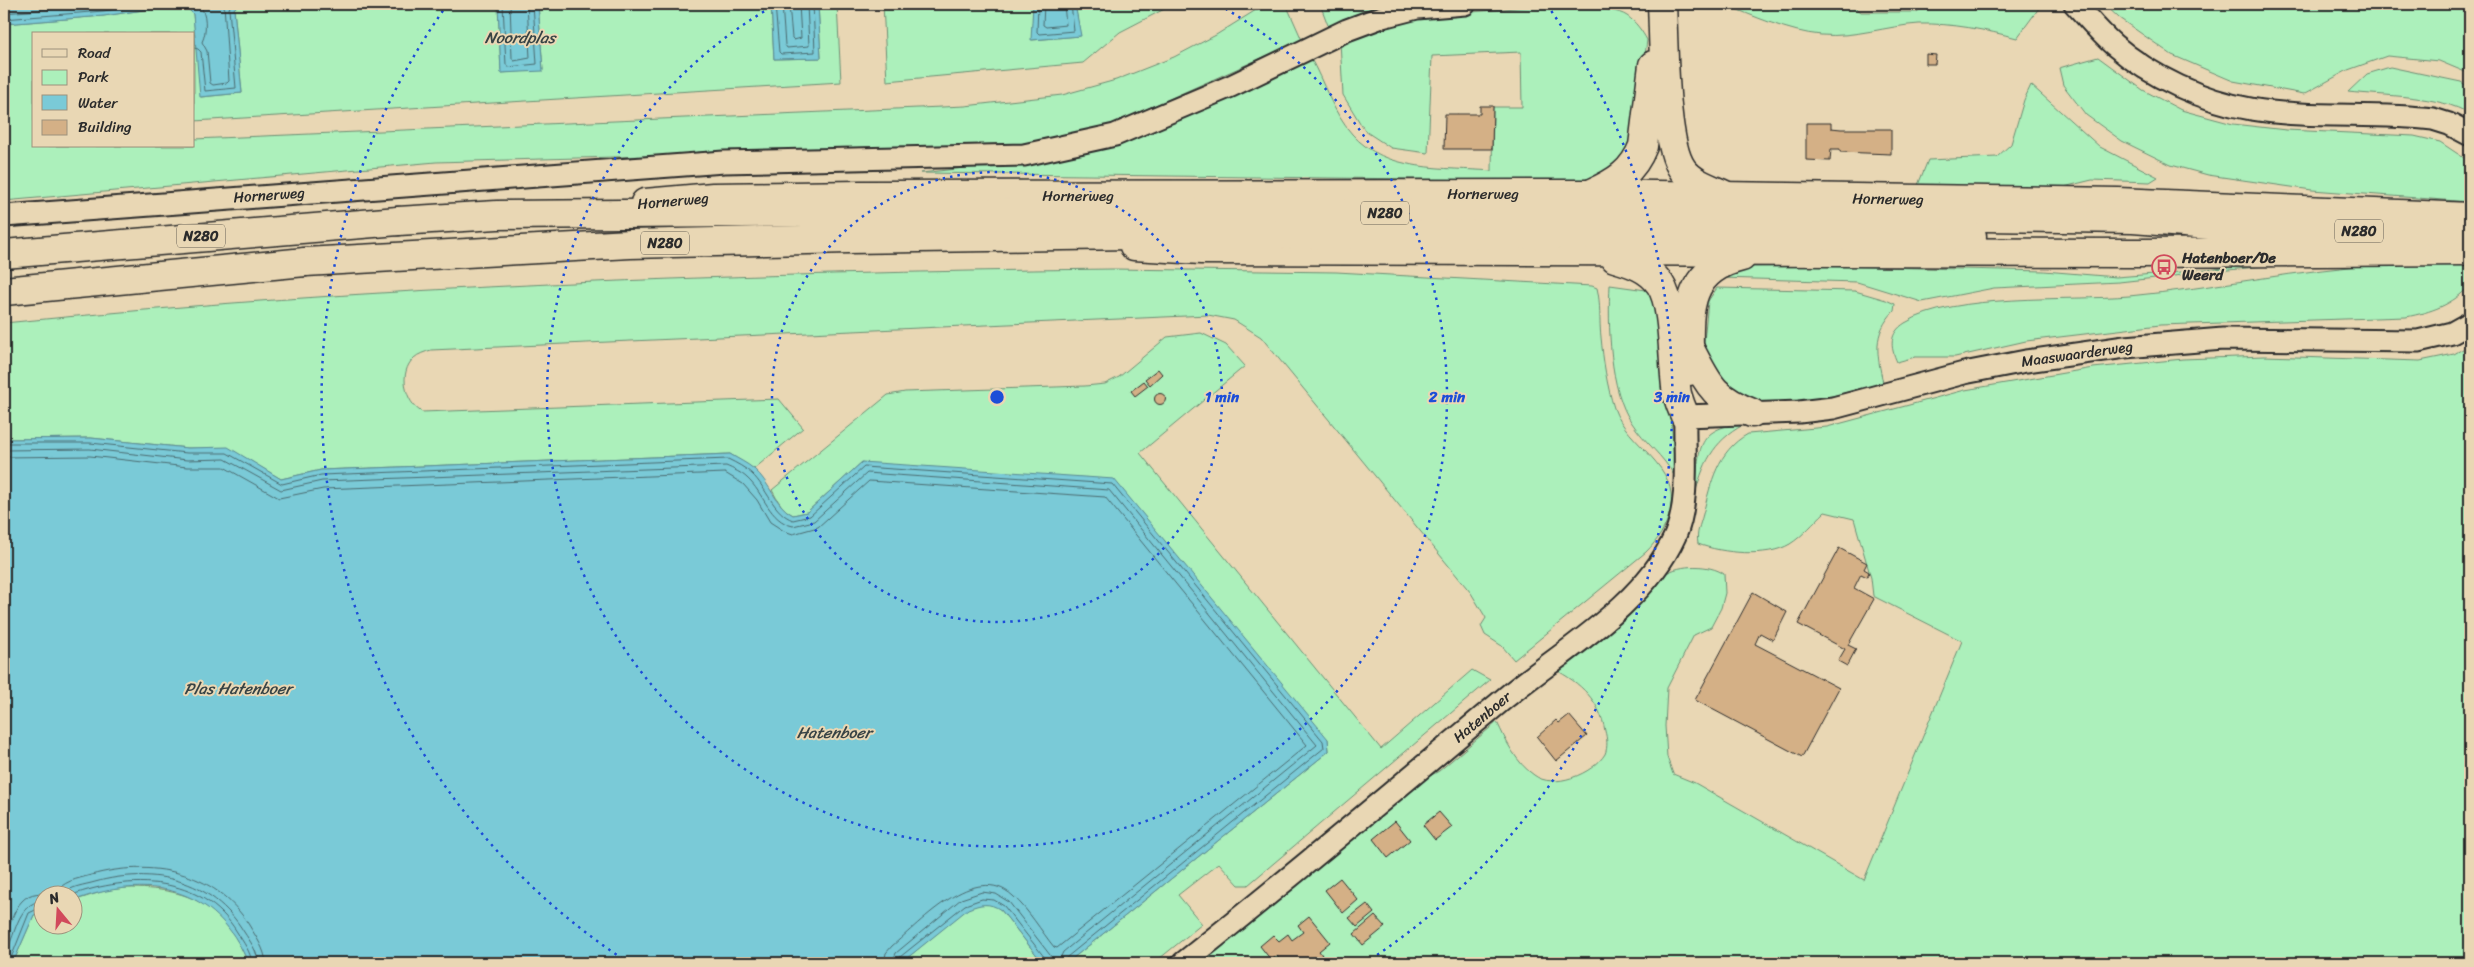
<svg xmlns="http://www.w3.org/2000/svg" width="2474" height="967" font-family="Sriracha,sans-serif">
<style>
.green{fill:#acf0bb;stroke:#6c8e73}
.water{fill:#7acad7;stroke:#5a8a92}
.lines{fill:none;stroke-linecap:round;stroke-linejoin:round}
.shore{stroke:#4b6b70;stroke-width:1}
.building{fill:#d4b086;stroke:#2b2b2b}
.street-casing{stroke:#2b2b2b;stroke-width:25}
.secondary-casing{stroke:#2b2b2b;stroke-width:31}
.primary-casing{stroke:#2b2b2b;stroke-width:31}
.highway-casing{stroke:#2b2b2b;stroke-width:31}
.street{stroke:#e9d7b4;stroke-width:21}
.secondary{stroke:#e9d7b4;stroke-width:28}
.primary{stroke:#e9d7b4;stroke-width:28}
.highway{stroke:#e9d7b4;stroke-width:28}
.ring{fill:none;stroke:#1d4ed8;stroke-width:2.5;stroke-dasharray:2.5 5}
.labels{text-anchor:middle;stroke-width:4;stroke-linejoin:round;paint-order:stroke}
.shield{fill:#e9d7b4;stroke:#645f54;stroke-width:1}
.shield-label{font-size:14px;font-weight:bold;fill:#2b2b2b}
.street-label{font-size:15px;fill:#2b2b2b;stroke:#e9d7b4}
.poi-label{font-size:15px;font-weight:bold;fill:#2b2b2b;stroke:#e9d7b4;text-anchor:start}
.water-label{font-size:16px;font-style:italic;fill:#374345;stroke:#e9d7b4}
.centre{fill:#1d4ed8;stroke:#e9d7b4;stroke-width:2.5}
.ring-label{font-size:15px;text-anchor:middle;font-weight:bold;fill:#1d4ed8;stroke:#e9d7b4;stroke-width:4;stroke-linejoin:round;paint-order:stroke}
</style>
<rect width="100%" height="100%" fill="#e9d7b4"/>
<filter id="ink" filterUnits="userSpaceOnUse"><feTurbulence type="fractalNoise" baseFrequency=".02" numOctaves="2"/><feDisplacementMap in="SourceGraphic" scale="10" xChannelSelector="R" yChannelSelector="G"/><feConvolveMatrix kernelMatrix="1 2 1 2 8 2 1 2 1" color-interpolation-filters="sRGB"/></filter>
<g filter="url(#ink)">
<!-- green -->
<g class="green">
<path d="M183,4L193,14L201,97L242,93L234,9L238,4H498L501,73L543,70L538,4H771L774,59L821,58L818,4H837L841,82L194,121V34H34V146H194V139L965,106L1062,95L1116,80L1174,57L1216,35L1264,5L1286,4L1302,40L1106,127L1049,140L1004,146L436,162L4,201V24L103,16Z"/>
<path d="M883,4H1033L1032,40L1080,36L1075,4H1174L1120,32L1083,63L887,81Z"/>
<path d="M1320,4H1392L1329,28Z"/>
<path d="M1723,4H1851L1861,12H1917L1926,4H2042L2017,38C1986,30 1952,23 1919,24C1886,26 1855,38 1821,35C1788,32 1754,16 1723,4Z"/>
<path d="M2104,4H2470V74L2439,61L2387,56L2348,70L2304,94L2233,81L2172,55L2119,18Z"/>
<path d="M1536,6C1557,7 1611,5 1627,16C1636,22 1642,31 1647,40L1634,142L1609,172L1581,181L921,173L999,164L1310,57C1324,82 1333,113 1352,134C1386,173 1445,167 1492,171L1493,107H1522L1521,52L1432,56L1428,153L1391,148L1365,131L1343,95L1340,41L1419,17Z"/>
<path d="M2098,57L2143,90L2181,110L2233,124L2286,130L2414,136L2440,142L2470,162V202L2312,190L2208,175L2171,165L2122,141L2086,115L2063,85L2059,68Z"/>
<path d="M2390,67L2461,82L2470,88V114C2440,95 2383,96 2348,92L2367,74Z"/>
<path d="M2031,85L2100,147L2158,177L2150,182L2092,180L2043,192L1918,185L1928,160L1997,157L2011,144L2024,100Z"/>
<path d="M2338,255V258L2119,282L1994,288L1922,302L1857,282L1721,278L1750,267L1837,266L2044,271L2116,277L2206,270Z"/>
<path d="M2470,263V285C2453,305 2431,312 2406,317L2160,325L2026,341L1955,357H1915L1897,362C1890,347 1889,333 1905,323C1953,293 2070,301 2129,296C2215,288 2300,269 2387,264C2415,262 2443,264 2470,263Z"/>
<path d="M1113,269L1336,272L1592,286L1597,288C1601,304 1599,321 1601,337C1603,360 1607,386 1614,408C1627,446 1681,465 1670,511C1666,528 1658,540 1646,552L1514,660L1502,646L1485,635L1481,626L1486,618L1471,593L1261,337L1234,320L1208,315L431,350C425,352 418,354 414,358C398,372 405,403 422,412L779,399L803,428L754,469L730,454L321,470L281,479L228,448H188L91,438L4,439V323C372,286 742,273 1113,269Z"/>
<path d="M1610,285L1646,290L1656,302L1669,382L1675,477C1663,455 1645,443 1632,423C1609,391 1608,323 1610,285Z"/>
<path d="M1717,288L1855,291L1886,300L1895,304L1894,311C1872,334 1877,354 1883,383L1813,401L1761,405L1731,396L1703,352L1708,301Z"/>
<path d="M1201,333L1226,345L1245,366L1140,453L1381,749L1472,670L1490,680L1248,885H1239L1219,863L1178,895L1202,924L1154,963H1067L1329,751L1328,739L862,462L807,512L793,515C782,509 778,501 772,490L888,395L905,392L1085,386L1105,384L1119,377L1167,337Z"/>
<path d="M2470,345V963H1201L1345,842L1426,778L1439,771L1497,722C1506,741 1516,763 1534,775C1553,790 1593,774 1605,754C1608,747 1607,738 1605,731C1600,701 1581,683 1554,669C1584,647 1614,625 1643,600C1651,593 1657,581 1665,574C1680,564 1710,564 1724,574L1725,593L1721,608L1711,627L1694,635L1667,688L1665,726L1667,757L1673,774L1695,783L1864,880L1962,641L1873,596L1871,578L1854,519L1825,512C1814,522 1803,536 1790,544C1767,558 1722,553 1698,544C1696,532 1700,526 1703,514C1711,483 1717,451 1748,434L1827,427L1965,390L2093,368L2183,359L2264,356L2420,361L2454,354Z"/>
<path d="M1749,422C1716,438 1705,458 1695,494C1700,447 1694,428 1749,422Z"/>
<path d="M127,888C188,888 224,903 248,963H13L34,915L42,912V924H72L73,901L107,890Z"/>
<path d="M981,904H993L1001,910L1043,963H901L968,908Z"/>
</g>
<!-- water -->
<g class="water">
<path d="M4,4H238L234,9L242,93L200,97L193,14L183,4L104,16L4,24Z"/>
<path d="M498,4H538L543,71L501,73Z"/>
<path d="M771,4H818L821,58L774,59Z"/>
<path d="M1033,4H1075L1081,36L1031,40Z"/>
<path d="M91,438L188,448L228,447L281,479L321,470L730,454C738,459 747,463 754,469C770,482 775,506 793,515L807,512L862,462L1114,479L1328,739L1329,751L1067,963H1043L1001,910C989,902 981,904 968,909L901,963H248C217,885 146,873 73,901L72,894H42V912L34,915L13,963H4V439Z"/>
</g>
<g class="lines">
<!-- shore -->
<g class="shore">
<path d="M199,4C207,13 207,32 202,42L207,51L210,83L213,85L227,83L229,81L224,4"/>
<path d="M503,4L506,65L508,67L537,64L533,4"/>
<path d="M510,4L512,58L514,61L530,58L527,4"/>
<path d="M775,4L779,52L781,54L815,52L813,4"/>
<path d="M782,4L785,45L787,48L809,46L807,4"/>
<path d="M789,4L792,38L794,40L801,38L799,4"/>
<path d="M1038,4L1037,32L1039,34L1074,31L1071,4"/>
<path d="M1044,4L1043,25L1046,27L1066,25L1064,4"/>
<path d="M4,13L112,4"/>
<path d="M4,19L103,11L151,4"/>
<path d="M194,48L198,49L201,52L205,91L236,88L229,9L231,4"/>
<path d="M4,443H90L187,453H227L282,484L321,475L728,459C736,463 746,468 752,474C767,488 773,513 793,520L810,516L864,467L1112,484L1323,741L1324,748L1067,957L1065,963"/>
<path d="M4,450L90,449L187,460L225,459L281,490L322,481L726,466C733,469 742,473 747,478C764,493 769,521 793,526L814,521L867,473L1109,490L1317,745L1063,952L1058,963"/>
<path d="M4,457L90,456L187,467H224L279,498L323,489L725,473L743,484L757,500L770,522L784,531L793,534L818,527L869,481L1105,497L1307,745L1057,948L1054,947C1041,931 1029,910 1013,896C975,861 921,922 892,946L886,953L884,963"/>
<path d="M55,894C62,881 77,879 91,875C150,859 215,870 249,925C256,937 265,949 266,963"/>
<path d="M63,894C71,886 85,885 95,882C153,866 212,879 244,932C250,941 258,952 258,963"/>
<path d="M72,895C130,874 202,875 237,932C243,942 251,952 252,963"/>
<path d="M4,942C12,921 16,888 47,894"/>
<path d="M4,956C16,937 16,903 42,901"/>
<path d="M9,963L29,913L42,907"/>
<path d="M892,963L896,953L961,899L982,892L996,894L1009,902L1050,955L1053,963"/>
<path d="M898,963L900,957L965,905L982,899L994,900L1004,906L1045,958L1046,963"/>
</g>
</g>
<!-- building -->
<g class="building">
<path d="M1926,54L1936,55L1935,64H1926Z"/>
<path d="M1480,106H1493L1492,149H1444L1445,114H1480Z"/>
<path d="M1806,123H1831V128L1841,129H1891V154L1840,152V149H1831L1830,161L1806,160Z"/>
<path d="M1158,369L1162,374L1150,385L1145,379Z"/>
<path d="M1144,381L1148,386L1135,396L1131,391Z"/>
<circle cx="1160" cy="399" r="5.5"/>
<path d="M1839,548L1867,563L1864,569L1869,572L1867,577L1861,574L1854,588L1874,599L1848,645L1856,649L1847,666L1838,661L1845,649L1798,624Z"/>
<path d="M1753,592L1787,612L1773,640L1760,633L1755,644L1839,688L1802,757L1695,700Z"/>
<path d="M1569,715L1587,736L1556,761L1537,737L1556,720L1559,723Z"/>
<path d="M1439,812L1452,827L1435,840L1423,825Z"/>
<path d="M1395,821L1410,840L1388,858L1373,839Z"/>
<path d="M1340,878L1358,900L1343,913L1325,890Z"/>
<path d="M1367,904L1374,913L1357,927L1349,918Z"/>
<path d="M1309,916L1330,942L1319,951L1322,955L1312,963H1282L1277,956L1271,960L1260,946L1273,935L1279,941L1288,934L1292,940L1303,932L1298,925Z"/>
<path d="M1375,916L1385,927L1363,945L1354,934Z"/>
</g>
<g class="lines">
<!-- street casing -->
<g class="street-casing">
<g id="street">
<path d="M2075,4C2088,18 2100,33 2114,45C2151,77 2203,101 2251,109C2310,119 2373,112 2433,119L2449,124L2470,135"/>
<path d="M4,216L724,162L1024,155L1115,135L1231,86L1347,30L1382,17L1417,8L1465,4"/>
<path d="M1183,963C1292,877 1398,787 1505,698C1562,651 1644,605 1675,536C1690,502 1684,452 1685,416L1799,412L1833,408L1964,373L2026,361L2125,347L2223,339L2418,341L2452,333L2470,323"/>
</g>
</g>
<!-- secondary casing -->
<g class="secondary-casing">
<g id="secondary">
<path d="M1662,4C1664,41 1663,144 1683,170C1693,183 1709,188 1723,194"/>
<path d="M1592,193C1616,182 1633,172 1643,146L1653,65"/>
<path d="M645,203L713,197L860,195L1590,194L2118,202L2470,217"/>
<path d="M1134,246L1201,250L2138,253L2470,251"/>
<path d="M1615,258C1632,263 1649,268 1660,284C1675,306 1672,366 1677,394C1679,401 1682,409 1685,416"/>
<path d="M1690,349C1709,385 1712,397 1752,413"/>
<path d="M1689,371C1690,320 1679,272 1742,257"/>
</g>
</g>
<!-- primary casing -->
<g class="primary-casing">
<g id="primary">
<path d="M398,221L497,215L859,212L1745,214L2133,219L2273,230L2470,233"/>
<path d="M305,262L630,244L849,239L1204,234L1972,236"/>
</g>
</g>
<!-- highway casing -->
<g class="highway-casing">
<g id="highway">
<path d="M4,254L398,221"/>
<path d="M4,291L305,262"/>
</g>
</g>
<!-- street -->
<use href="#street" class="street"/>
<!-- secondary -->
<use href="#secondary" class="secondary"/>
<!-- primary -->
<use href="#primary" class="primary"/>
<!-- highway -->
<use href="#highway" class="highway"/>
</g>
</g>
<!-- distance rings -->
<g class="ring">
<circle cx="997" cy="397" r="225"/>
<path d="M1219 5A450 450 0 1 1 775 5"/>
<path d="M629 963A675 675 0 0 1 447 5M1547 5A675 675 0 0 1 1365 963"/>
</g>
<!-- icons -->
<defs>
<g id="bus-ring" transform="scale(1.25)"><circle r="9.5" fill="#e9d7b4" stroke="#d1495b" stroke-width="1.5"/><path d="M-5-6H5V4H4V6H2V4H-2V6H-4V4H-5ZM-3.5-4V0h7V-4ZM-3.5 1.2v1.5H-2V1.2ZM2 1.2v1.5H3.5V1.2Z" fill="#d1495b"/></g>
</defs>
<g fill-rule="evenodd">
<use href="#bus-ring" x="2164" y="267"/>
</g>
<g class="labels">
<!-- shield labels -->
<g class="shield">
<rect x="1361" y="201.5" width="48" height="23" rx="4"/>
<rect x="2335" y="219.5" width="48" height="23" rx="4"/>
<rect x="177" y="224.5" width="48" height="23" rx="4"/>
<rect x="641" y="231.5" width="48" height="23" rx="4"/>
</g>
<g class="shield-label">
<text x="1385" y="218">N280</text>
<text x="2359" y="236">N280</text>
<text x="201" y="241">N280</text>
<text x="665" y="248">N280</text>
</g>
<!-- street labels -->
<g class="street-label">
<text x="1483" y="199">Hornerweg</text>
<text transform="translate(269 195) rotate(-4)" y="5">Hornerweg</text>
<text x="1078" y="201">Hornerweg</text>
<text transform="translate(1888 199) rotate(1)" y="5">Hornerweg</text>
<text transform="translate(673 201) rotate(-5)" y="5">Hornerweg</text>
<text transform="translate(2077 354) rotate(-8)" y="5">Maaswaarderweg</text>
<text transform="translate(1482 717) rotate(-40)" y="5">Hatenboer</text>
</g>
<!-- poi labels -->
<g class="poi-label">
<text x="2182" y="263">Hatenboer/De<tspan x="2182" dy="17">Weerd</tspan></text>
</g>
<!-- water labels -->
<g class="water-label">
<text x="520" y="43">Noordplas</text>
<text x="238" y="694">Plas Hatenboer</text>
<text x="834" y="738">Hatenboer</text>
</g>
</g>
<circle cx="997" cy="397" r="8" class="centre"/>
<g class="ring-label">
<text x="1222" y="402">1 min</text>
<text x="1447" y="402">2 min</text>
<text x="1672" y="402">3 min</text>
</g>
<!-- margin -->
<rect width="2474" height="967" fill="none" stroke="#e9d7b4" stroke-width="20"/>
<rect x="10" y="10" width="2454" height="947" fill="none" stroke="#2b2b2b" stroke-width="2" filter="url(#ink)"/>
<!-- legend -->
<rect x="32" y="32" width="162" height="115" fill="#e9d7b4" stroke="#9d927d"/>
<rect x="42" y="49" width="25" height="8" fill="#e9d7b4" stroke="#9d927d"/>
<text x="78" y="58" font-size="15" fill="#2b2b2b">Road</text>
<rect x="42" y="70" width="25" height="15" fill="#acf0bb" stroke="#9d927d"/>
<text x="78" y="82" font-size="15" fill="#2b2b2b">Park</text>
<rect x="42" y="95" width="25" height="15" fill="#7acad7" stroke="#9d927d"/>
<text x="78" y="108" font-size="15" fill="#2b2b2b">Water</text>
<rect x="42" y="120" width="25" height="15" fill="#d4b086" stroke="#9d927d"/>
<text x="78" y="132" font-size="15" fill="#2b2b2b">Building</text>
<!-- north arrow -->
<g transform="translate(58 910) rotate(342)"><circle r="24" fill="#e9d7b4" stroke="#9d927d"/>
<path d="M0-4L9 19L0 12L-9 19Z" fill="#d1495b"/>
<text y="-8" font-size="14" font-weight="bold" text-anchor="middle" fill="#2b2b2b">N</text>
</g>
</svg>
